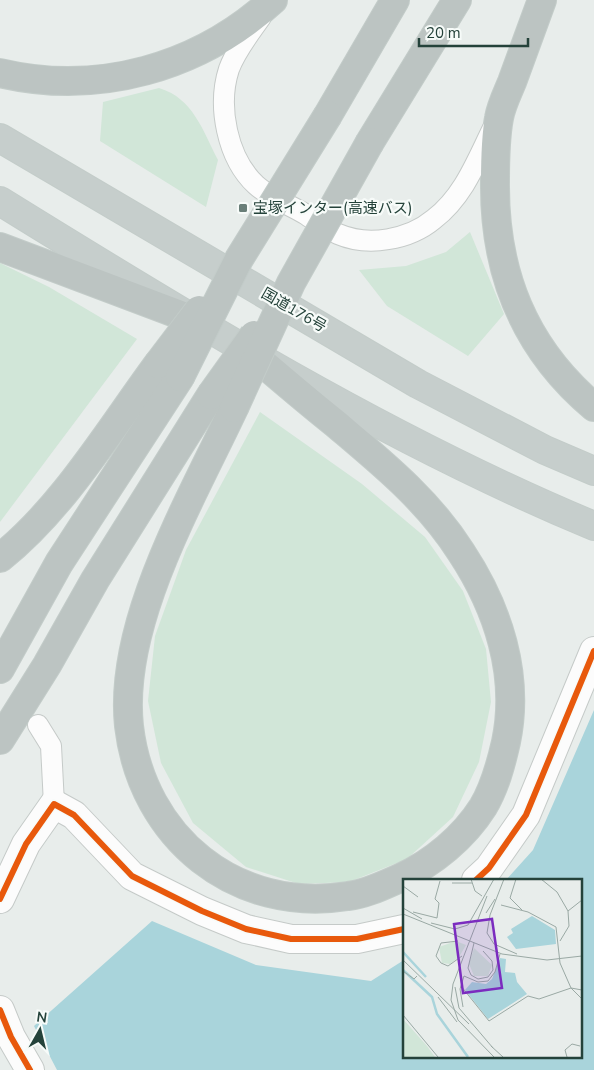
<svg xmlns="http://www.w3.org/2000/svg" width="594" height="1070" font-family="'Nunito Sans','Noto Sans JP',sans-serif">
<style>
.green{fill:#d1e6d8}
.water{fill:#a9d4db}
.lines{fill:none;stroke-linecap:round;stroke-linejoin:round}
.service-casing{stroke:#c5cac8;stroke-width:22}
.minor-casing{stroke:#c5cac8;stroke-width:30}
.trunk-casing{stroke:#c3ccc9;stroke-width:30}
.motorway-casing{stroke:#c3ccc9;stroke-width:30}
.service{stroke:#fcfcfc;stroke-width:20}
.minor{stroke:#fcfcfc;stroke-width:28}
.trunk{stroke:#c6cecc;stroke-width:28}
.motorway{stroke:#bcc4c2;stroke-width:28}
.motorway-bridge-casing{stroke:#c3ccc9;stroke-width:30;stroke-linecap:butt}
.motorway-bridge{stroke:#bcc4c2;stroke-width:28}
.cycleway-casing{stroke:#f7fbf9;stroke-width:9}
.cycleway{stroke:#e8590c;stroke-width:6}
.poi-dot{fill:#697e78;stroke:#f7fbf9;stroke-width:2}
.labels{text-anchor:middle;stroke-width:4.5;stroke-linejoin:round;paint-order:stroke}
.poi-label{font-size:15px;fill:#24423a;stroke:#f7fbf9;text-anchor:start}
.street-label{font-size:15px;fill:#24423a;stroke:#f7fbf9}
.inset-river{fill:none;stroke:#a9d4db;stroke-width:2.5}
.inset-road{fill:none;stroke:#9aa9a4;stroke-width:1}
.view{fill:#7b2cbf;fill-opacity:0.15;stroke:#7b2cbf;stroke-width:2.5}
.inset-edge{fill:none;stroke:#24423a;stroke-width:2.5}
</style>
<rect width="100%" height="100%" fill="#e8edeb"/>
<!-- green -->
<g class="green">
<path d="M159,88C193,98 203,131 218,160L206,207L100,141L103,102Z"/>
<path d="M470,232L504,314L468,356L387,306L359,270L406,266L446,252Z"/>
<path d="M0,263L49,287L137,339L0,522Z"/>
<path d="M260,412L362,484L425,537L463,591L486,649L491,702L479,762L453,817L407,859L349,882L299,884L246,867L193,823L161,763L148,701L155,636L186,550Z"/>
</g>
<!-- water -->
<path class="water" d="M594,710V1070H57L34,1026L152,921L256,965L371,981L404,960V1056H580V880H506L533,850Z"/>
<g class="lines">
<!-- service casing -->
<g class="service-casing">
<g id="service">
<path d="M261,17C250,33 236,50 229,69C217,106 227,158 256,185C269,197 290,205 305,214C316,221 326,229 338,234C368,247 409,240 434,219C464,196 477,160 493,128"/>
<path d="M38,725L51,746L54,804"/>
</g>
</g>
<!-- minor casing -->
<g class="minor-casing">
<g id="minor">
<path d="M476,880L489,868L526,815L594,651"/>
<path d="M0,899L26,844L54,804L74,815L132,876L202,911L246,929L291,939H357L404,929"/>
<path d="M0,1010L11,1037L30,1070"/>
</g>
</g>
<!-- trunk casing -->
<g class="trunk-casing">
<g id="trunk">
<path d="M0,138L418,384L545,450L594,471"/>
<path d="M0,201C192,320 385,439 594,526"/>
</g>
</g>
<!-- motorway casing -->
<g class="motorway-casing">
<g id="motorway">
<path d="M542,0C532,27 522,55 512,82C507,94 501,106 499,118C495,139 495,161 495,182C494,273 524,348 594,407"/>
<path d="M0,73C98,96 199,68 273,0"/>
<path d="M328,115L395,0"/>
<path d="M370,142L457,0"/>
<path d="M0,247L199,322"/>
<path d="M234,408C191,500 118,623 129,726C142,838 236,914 348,896C366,894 384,885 400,878C433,863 464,837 483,807C495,787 501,764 506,742C520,675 498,608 461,552C428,500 382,463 336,424C307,401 279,377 251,353"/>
<path d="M0,558C63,508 110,429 158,364"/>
<path d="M0,669L59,563L180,377"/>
<path d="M0,740L47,665L95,580L211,395"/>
</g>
</g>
<!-- service -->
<use href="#service" class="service"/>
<!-- minor -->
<use href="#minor" class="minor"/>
<!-- trunk -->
<use href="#trunk" class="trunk"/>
<!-- motorway -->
<use href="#motorway" class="motorway"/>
<!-- motorway-bridge casing -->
<g class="motorway-bridge-casing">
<g id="motorway-bridge">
<path d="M158,364L199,310"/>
<path d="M180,377L239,259L328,115"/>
<path d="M211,395L254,335"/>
<path d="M234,408L291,283L370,142"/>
</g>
</g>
<!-- motorway-bridge -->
<use href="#motorway-bridge" class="motorway-bridge"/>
<!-- cycleway casing -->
<g class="cycleway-casing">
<g id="cycleway">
<path d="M476,880L489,868L526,815L594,651"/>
<path d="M0,899L26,844L54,804L74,815L132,876L202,911L246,929L291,939H357L404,929"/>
<path d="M0,1010L11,1037L30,1070"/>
</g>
</g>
<!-- cycleway -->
<use href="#cycleway" class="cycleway"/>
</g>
<!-- markers -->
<rect class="poi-dot" x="238" y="203" width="10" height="10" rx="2.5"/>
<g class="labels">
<!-- poi labels -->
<g class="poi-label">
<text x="253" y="213">宝塚インター(高速バス)</text>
</g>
<!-- street labels -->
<g class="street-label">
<text transform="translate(294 310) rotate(30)" y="5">国道176号</text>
</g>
</g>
<!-- overview -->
<g transform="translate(403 879)">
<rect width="179" height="179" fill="#e8edeb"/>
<path d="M53,62L63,66L56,78L47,85L39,84L36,68ZM71,69L89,86L85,97H71L66,85ZM0,140L24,167L32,178H0Z" fill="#d1e6d8"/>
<path d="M129,37L152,51L153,65L113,70L104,58L110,54L108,50ZM97,79L103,80L102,93L112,94L114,103L124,115L85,140L62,111L69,103L83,105L89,100Z" fill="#a9d4db"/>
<path class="inset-river" d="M0,73L23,98M0,91L29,118L34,135L65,178"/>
<path class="inset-road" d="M68,0L72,12L79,17M101,0L87,36L84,54L91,65L114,75M113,0L107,19L119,31M138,0L154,13L165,32L166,47L157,62M49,4H69M0,7L15,18M84,17L50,105L48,121L55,141L91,178M98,26L125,33L153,48L157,84L168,109L179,120M0,29L19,40M165,32L179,21M10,33L34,39L36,24L32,20L37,2M83,34L92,20M0,35L99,75L144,81L179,77M28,44L52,50L65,46L91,0M55,62L38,64L33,77L38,84L45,87L59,77M71,64L65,89L68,96L75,100L85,98L90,91L89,82L80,72M0,81L66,145M0,92L11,100L14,97M58,107L86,142L125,117L136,120L168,109L179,111M52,108L56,129L90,169M35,118L54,143M60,128L57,110L61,97L75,103L85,102L92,93L97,75M0,136L35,178M88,167L100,178M164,178L162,171L169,165L177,167"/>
<path class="view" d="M89,40L99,109L60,114L51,45Z"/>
<rect width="179" height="179" class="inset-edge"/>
</g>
<!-- north arrow -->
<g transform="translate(40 1030) rotate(8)" stroke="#f7fbf9" stroke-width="4" paint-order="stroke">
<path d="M0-4L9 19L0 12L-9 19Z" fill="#24423a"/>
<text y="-8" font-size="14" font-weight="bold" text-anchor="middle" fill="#24423a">N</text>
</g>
<!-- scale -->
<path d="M419 38v8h109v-8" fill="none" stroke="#24423a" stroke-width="2.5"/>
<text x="426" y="38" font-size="15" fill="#24423a" stroke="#f7fbf9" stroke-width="4" paint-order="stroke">20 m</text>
</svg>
